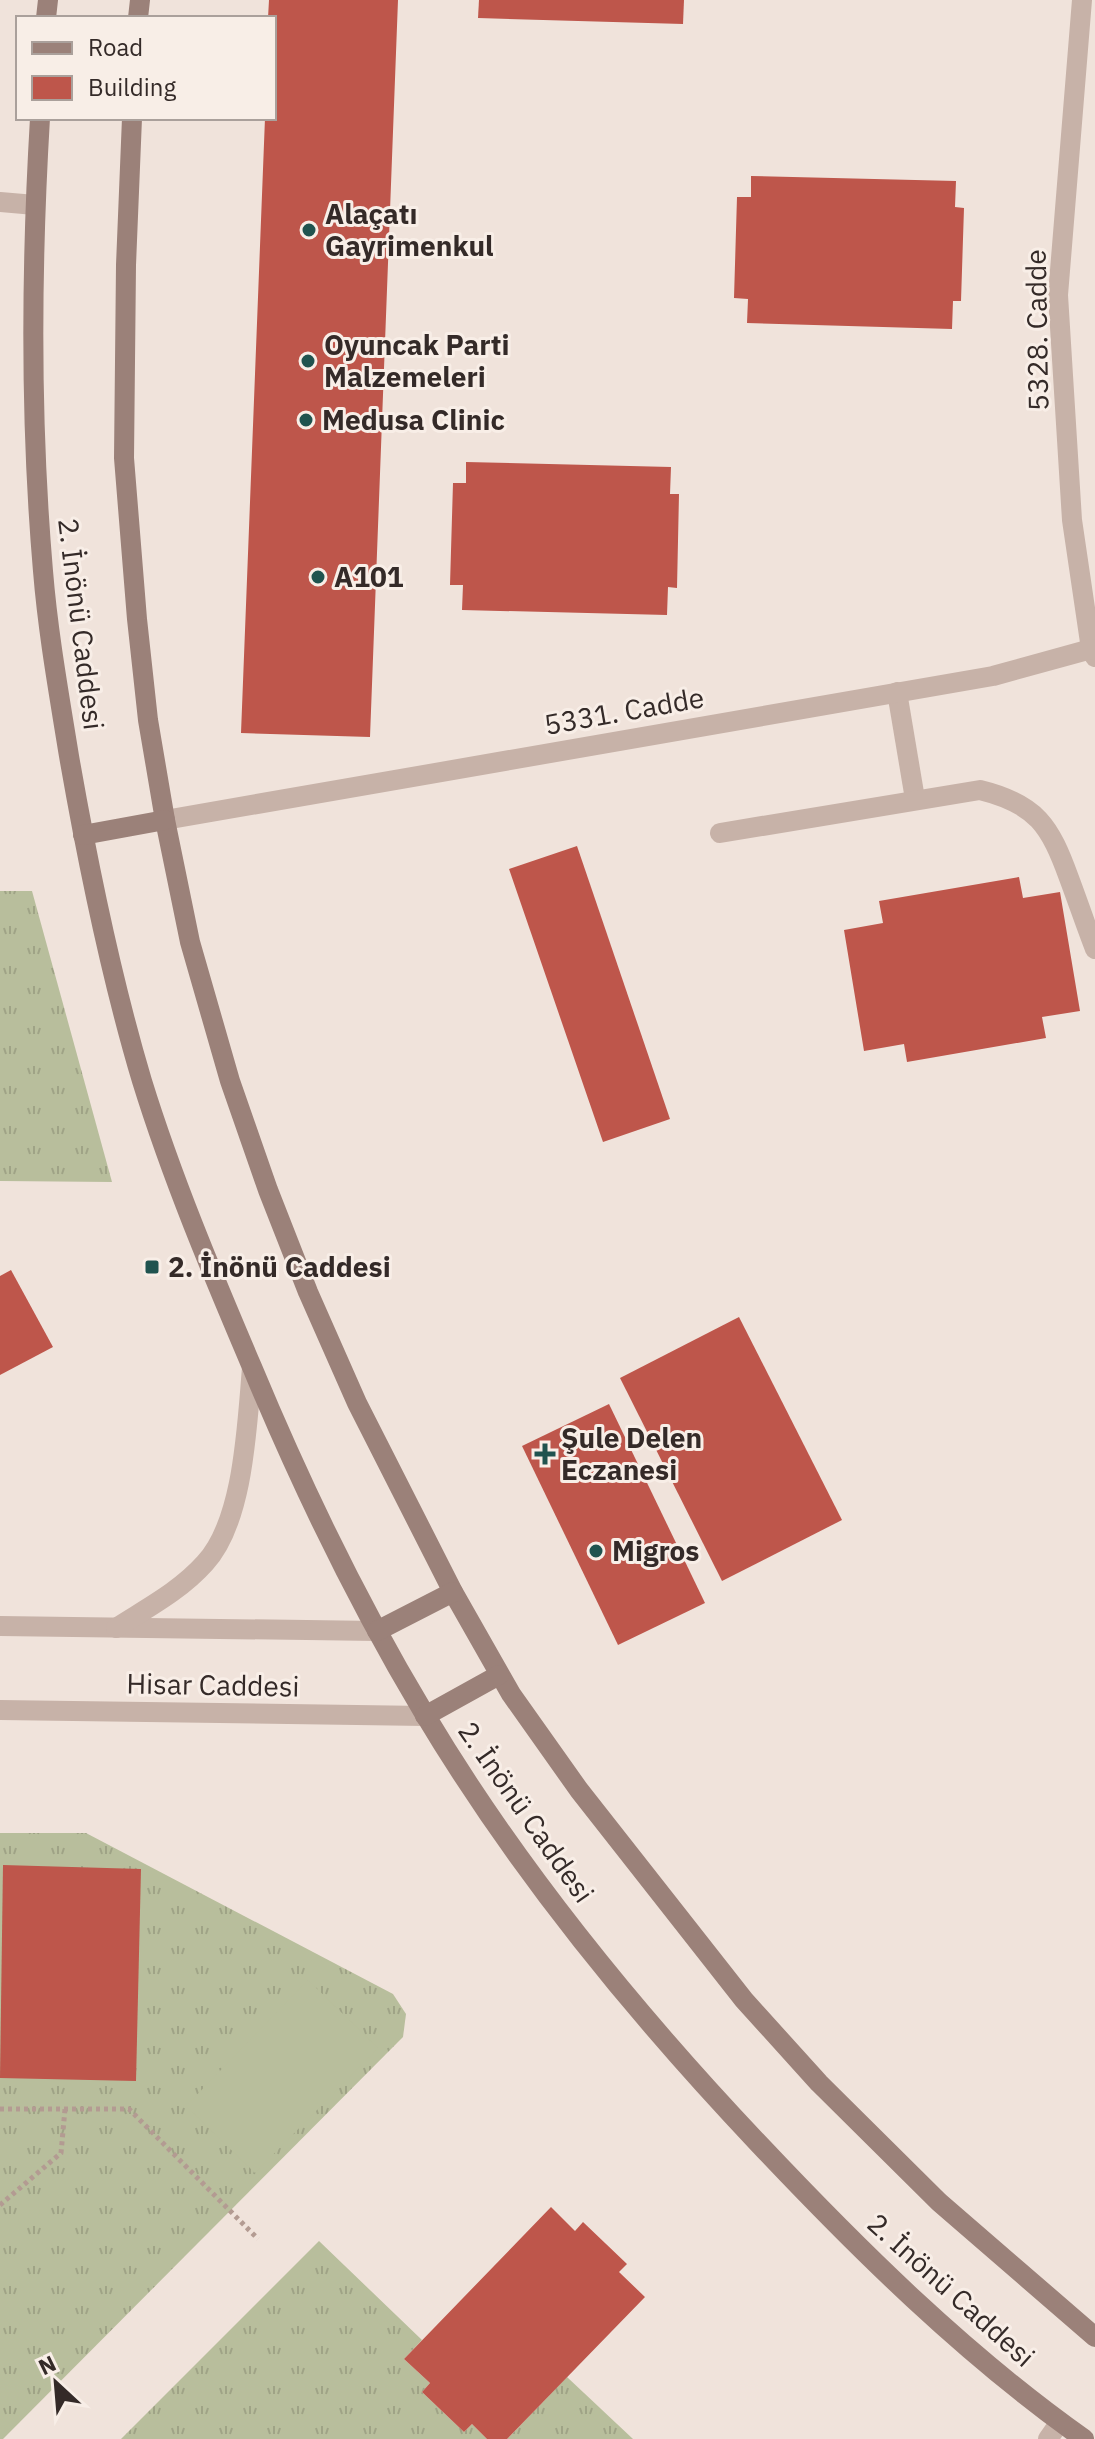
<svg xmlns="http://www.w3.org/2000/svg" width="1095" height="2439" font-family="'IBM Plex Sans',sans-serif">
<style>
.grass{fill:url(#grass-tufts)}
.pitch{fill:#b8be9c}
.building{fill:#be564b}
.lines{fill:none;stroke-linecap:round;stroke-linejoin:round}
.path{stroke:#b39b92;stroke-width:5;stroke-dasharray:4 4;stroke-linecap:butt}
.service{stroke:#c7b2a8;stroke-width:20}
.minor{stroke:#c7b2a8;stroke-width:20}
.tertiary{stroke:#c7b2a8;stroke-width:20}
.secondary{stroke:#9b8179;stroke-width:20}
.poi-dot{fill:#20534f;stroke:#f8eee7;stroke-width:3}
.labels{text-anchor:middle;stroke-width:6;stroke-linejoin:round;paint-order:stroke}
.poi-label{font-size:28px;font-weight:bold;fill:#342a28;stroke:#f8eee7;text-anchor:start}
.street-label{font-size:28px;fill:#342a28;stroke:#f8eee7}
</style>
<defs>
<pattern id="grass-tufts" width="24" height="20" patternUnits="userSpaceOnUse" patternTransform="scale(2)"><rect width="24" height="20" fill="#b8be9c"/><path d="M3 7l-1-3M5 7V3M7 7l1-3M15 17l-1-3M17 17v-4M19 17l1-3" fill="none" stroke="#9fa386"/></pattern>
</defs>
<rect width="100%" height="100%" fill="#f0e3db"/>
<!-- grass -->
<g class="grass">
<path d="M0,891H32L112,1182L0,1181Z"/>
<path d="M0,1833H86L393,1994L406,2014L403,2037L3,2439H0Z"/>
<path d="M319,2241L422,2340L404,2359L430,2383L422,2392L464,2432L472,2424L487,2439H121Z"/>
<path d="M567,2377L633,2439H507Z"/>
</g>
<!-- pitch -->
<path class="pitch" d="M308,1980L378,2048L255,2173L186,2106Z"/>
<!-- building -->
<g class="building">
<path d="M269,0H398L370,737L241,733L265,118H274V18H268Z"/>
<path d="M479,0H684L683,24L478,18Z"/>
<path d="M751,176L956,181L955,207L964,208L961,301H953L952,329L747,323L748,299L734,298L737,197H751Z"/>
<path d="M466,462L671,467L670,494H679L677,588L668,587L667,615L462,610L463,585H450L453,483H466Z"/>
<path d="M577,846L670,1119L603,1142L509,869Z"/>
<path d="M1019,877L1023,898L1060,892L1080,1011L1042,1017L1046,1038L907,1062L904,1044L864,1051L844,930L883,923L879,901Z"/>
<path d="M11,1270L53,1347L0,1375V1276Z"/>
<path d="M739,1317L842,1520L722,1581L620,1378Z"/>
<path d="M609,1404L705,1603L618,1645L522,1446Z"/>
<path d="M3,1865L141,1869L136,2081L0,2078Z"/>
<path d="M551,2207L575,2231L583,2222L627,2264L619,2272L645,2297L507,2439H487L472,2424L464,2432L422,2392L430,2383L404,2359Z"/>
</g>
<g class="lines">
<!-- path -->
<g class="path">
<path d="M0,2109H129L258,2239"/>
<path d="M0,2205L61,2153L65,2109"/>
</g>
<!-- service -->
<g class="service">
<path d="M897,692L915,799"/>
<path d="M720,833L980,790C1037,804 1050,826 1069,878C1078,902 1086,926 1095,949"/>
</g>
<!-- minor -->
<g class="minor">
<path d="M1082,0L1058,295L1072,520L1091,649L1095,657"/>
<path d="M0,202L35,205"/>
<path d="M165,820L993,676L1091,649"/>
<path d="M1048,2439L1060,2422"/>
</g>
<!-- tertiary -->
<g class="tertiary">
<path d="M0,1626L377,1631"/>
<path d="M116,1628C147,1608 180,1591 205,1563C244,1521 247,1424 252,1368"/>
<path d="M0,1710L425,1716"/>
</g>
<!-- secondary -->
<g class="secondary">
<path d="M46,18L48,0"/>
<path d="M138,18L140,0"/>
<path d="M40,118C31,269 30,420 43,571C48,633 59,694 69,756C88,865 110,974 142,1081C172,1178 212,1273 252,1367C301,1485 358,1603 424,1713C517,1869 634,2012 759,2144C859,2250 964,2354 1084,2439"/>
<path d="M132,118L126,265L124,458L137,619L148,720L165,820L190,942L230,1081L268,1190L308,1292L357,1403L453,1592L511,1694L579,1790L744,2000L819,2083L939,2202L1095,2337"/>
<path d="M83,835L165,820"/>
<path d="M377,1631L453,1592"/>
<path d="M425,1716L499,1675"/>
</g>
</g>
<!-- markers -->
<g class="poi-dot">
<circle cx="309" cy="230" r="8"/>
<circle cx="308" cy="361" r="8"/>
<circle cx="306" cy="420" r="8"/>
<circle cx="318" cy="577" r="8"/>
<rect x="144" y="1259" width="16" height="16" rx="4"/>
<path d="M541 1442h8v8h8v8h-8v8h-8v-8h-8v-8h8z"/>
<circle cx="596" cy="1551" r="8"/>
</g>
<g class="labels">
<!-- poi labels -->
<g class="poi-label">
<text x="325" y="224">Alaçatı<tspan x="325" dy="32">Gayrimenkul</tspan></text>
<text x="324" y="355">Oyuncak Parti<tspan x="324" dy="32">Malzemeleri</tspan></text>
<text x="322" y="430">Medusa Clinic</text>
<text x="334" y="587">A101</text>
<text x="168" y="1277">2. İnönü Caddesi</text>
<text x="561" y="1448">Şule Delen<tspan x="561" dy="32">Eczanesi</tspan></text>
<text x="612" y="1561">Migros</text>
</g>
<!-- street labels -->
<g class="street-label">
<text transform="translate(1037 330) rotate(-91)" y="10">5328. Cadde</text>
<text transform="translate(81 624) rotate(83)" y="10">2. İnönü Caddesi</text>
<text transform="translate(624 711) rotate(-10)" y="10">5331. Cadde</text>
<text transform="translate(213 1685) rotate(1)" y="10">Hisar Caddesi</text>
<text transform="translate(526 1812) rotate(55)" y="10">2. İnönü Caddesi</text>
<text transform="translate(951 2290) rotate(42)" y="10">2. İnönü Caddesi</text>
</g>
</g>
<!-- legend -->
<rect x="16" y="16" width="260" height="104" fill="#f8eee7" stroke="#aaa09b" stroke-width="2"/>
<rect x="32" y="42" width="40" height="12" fill="#9b8179" stroke="#aaa09b" stroke-width="2"/>
<text x="88" y="56" font-size="24" fill="#342a28">Road</text>
<rect x="32" y="76" width="40" height="24" fill="#be564b" stroke="#aaa09b" stroke-width="2"/>
<text x="88" y="96" font-size="24" fill="#342a28">Building</text>
<!-- north arrow -->
<g transform="translate(56 2383) rotate(334)" stroke="#f8eee7" stroke-width="6" paint-order="stroke">
<path d="M0-6L14 30L0 20L-14 30Z" fill="#342a28"/>
<text y="-12" font-size="22" font-weight="bold" text-anchor="middle" fill="#342a28">N</text>
</g>
</svg>
